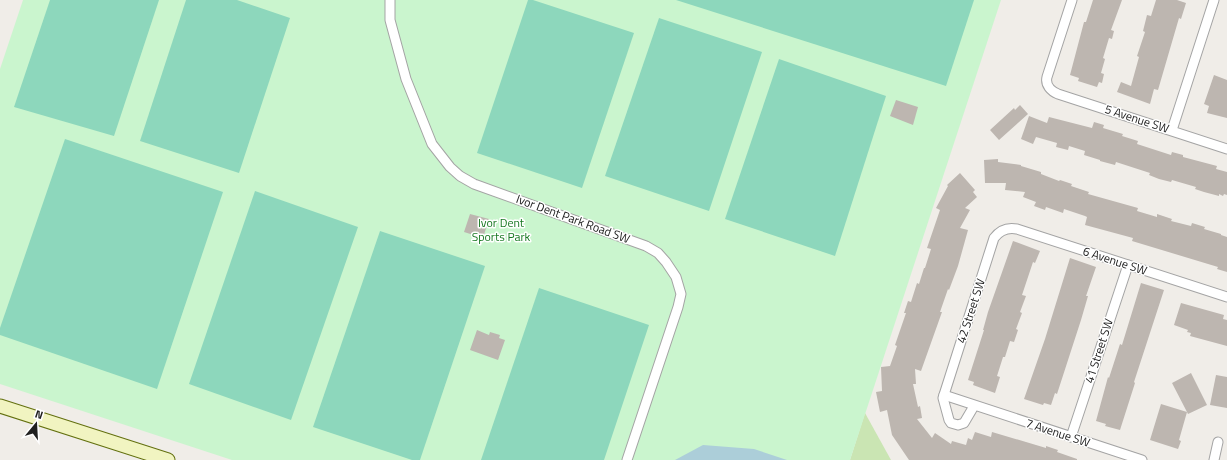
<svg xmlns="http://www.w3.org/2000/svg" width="1227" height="460" font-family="'Titillium Web',sans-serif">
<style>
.grass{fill:#cae5b3}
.park{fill:#caf5ce}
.pitch{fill:#8dd7bc}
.water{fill:#acced9}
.building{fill:#bdb6b0}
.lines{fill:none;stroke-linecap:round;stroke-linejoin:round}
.minor-casing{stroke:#a4a4a4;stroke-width:11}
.secondary-casing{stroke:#63700f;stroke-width:15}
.minor{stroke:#fff;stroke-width:9}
.secondary{stroke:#f1f4c1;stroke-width:13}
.labels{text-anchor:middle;stroke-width:3;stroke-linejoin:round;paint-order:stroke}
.street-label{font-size:12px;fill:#202020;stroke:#fff}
.park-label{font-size:12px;fill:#167720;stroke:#fff}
</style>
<rect width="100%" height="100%" fill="#f0ede8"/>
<!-- grass -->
<path class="grass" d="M865,413L891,460H850Z"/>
<!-- park -->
<path class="park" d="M23,0H1001L850,460H232L0,384V69Z"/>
<!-- pitch -->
<g class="pitch">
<path d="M50,0H159L114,136L14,107Z"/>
<path d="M186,0H237L290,18L239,173L140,141Z"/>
<path d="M528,0H533L634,33L582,188L477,153Z"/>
<path d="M676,0H974L946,86Z"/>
<path d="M659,18L762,52L709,211L605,176Z"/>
<path d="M779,59L886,96L835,256L725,219Z"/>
<path d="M65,139L223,192L157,389L0,335V328Z"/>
<path d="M255,191L358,227L291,420L189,384Z"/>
<path d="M380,231L485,266L420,460H412L313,427Z"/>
<path d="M539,288L649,325L604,460H481Z"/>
</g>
<!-- water -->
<path class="water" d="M703,445L754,449L787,460H675Z"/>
<!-- building -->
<g class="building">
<path d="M1093,0H1122L1111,30L1114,31L1112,39L1109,38L1103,58L1105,59L1101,73L1104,74L1102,83L1099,82L1097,87L1078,81L1079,78L1070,75L1084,22H1086Z"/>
<path d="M1156,0H1177L1186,3L1181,19L1179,18L1158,90L1154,89L1150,104L1117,92L1121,82L1131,86L1139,57L1137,56L1145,32L1143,31L1147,15L1151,16Z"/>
<path d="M1214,75L1227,80V118L1207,113L1209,106L1204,104Z"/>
<path d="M896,100L918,107L913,125L890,116Z"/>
<path d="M1020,105L1028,114L999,140L990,130L1014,108L1015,110Z"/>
<path d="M1029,116L1047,123L1049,117L1092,128L1094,122L1104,125L1103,128L1123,134L1122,136L1138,141L1137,144L1171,155L1172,152L1183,155V157L1217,166L1216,169L1227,172V195L1224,194L1223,196L1219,194V196L1204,192L1195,189L1196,187L1172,180L1171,182L1159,179L1149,175L1150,173L1116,162L1115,165L1100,161V160L1084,155L1085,151L1069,146L1068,150L1056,147L1057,143L1036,137L1033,144L1021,139Z"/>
<path d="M998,159V162L1021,165V166L1041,172V174L1059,181L1060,180L1072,184L1071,186L1089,192L1088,194L1138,208L1137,211L1157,217V214L1172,219L1171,221L1191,226L1192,223L1205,227L1204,229L1221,234V235L1227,237V272L1217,269L1218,267L1132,241L1133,238L1085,225L1087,217L1085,216L1064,209L1063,213L1046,207L1045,210L1034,206L1036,202L1023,197L1025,192L1005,190L1006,183H985L984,160Z"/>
<path d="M960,173L975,190L973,192L977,197L965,208L970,210L960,228L968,230L958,266L949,290L948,289L940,312H942L921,371L915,369L916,384H913L918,407L920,406L922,418L917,419L932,438L935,433L951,444L952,441L966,445L968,438L972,440L975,432L991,437L992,432L1046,448V446L1058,450L1057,452L1077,459V460H909L892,435L887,410L880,412L876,392L882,391L881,367L890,366L897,346L895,345L906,313H904L908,301L911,302L917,283L919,284L924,268H925L931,249L927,248L940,210L936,208L948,186L947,185Z"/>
<path d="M470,214L489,219L483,238L464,232Z"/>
<path d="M1013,241L1040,251L1035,263L1033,262L1022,295L1026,296L1020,312L1022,313L1016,329L1018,330L1014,342L1010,341L1005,357H1003L997,376L1000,377L995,393L973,385L974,382L968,380L984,330H983L988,312Z"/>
<path d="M1070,258L1096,267L1086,296H1088L1081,320L1057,394L1055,393L1051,405L1044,403L1043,405L1024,399L1045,339Z"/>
<path d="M1141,283L1164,290L1134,382L1135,383L1120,430L1105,426L1106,424L1096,421L1108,377L1109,378L1120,344L1122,345Z"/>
<path d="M1181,303L1224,315L1223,319L1227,320V346L1190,336L1191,333L1187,332L1188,330L1174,325Z"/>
<path d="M477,330L489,335L490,332L500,335L499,338L505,340L498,360L470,350Z"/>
<path d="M1191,373L1207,405L1188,414L1187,412L1179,440L1181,441L1178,449L1150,440L1161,404L1187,412L1172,383Z"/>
<path d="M1216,375L1227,377V408L1210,405Z"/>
</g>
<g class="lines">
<!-- minor casing -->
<g class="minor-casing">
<g id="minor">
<path d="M390,0V20L406,79L432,144L450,167L460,176L474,184L646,246L658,253L666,262L676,277L681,294L678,307L627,460"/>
<path d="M1072,0L1047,77C1045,85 1051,91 1058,94L1227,149"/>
<path d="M1172,130L1214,0"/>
<path d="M944,395L1142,460"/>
<path d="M974,406L964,423L958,425L951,423L949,420L943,398L994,238C1000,230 1007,227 1017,229L1227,297"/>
<path d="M1071,437L1128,265"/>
<path d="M1214,460L1218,442"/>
</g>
</g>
<!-- secondary casing -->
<g class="secondary-casing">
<path id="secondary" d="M0,406L168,460"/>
</g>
<!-- minor -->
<use href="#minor" class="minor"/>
<!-- secondary -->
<use href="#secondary" class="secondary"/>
</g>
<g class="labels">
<!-- street labels -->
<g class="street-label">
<text transform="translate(1137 119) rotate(18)" y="4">5 Avenue SW</text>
<text transform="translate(573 219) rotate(20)" y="4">Ivor Dent Park Road SW</text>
<text transform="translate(1115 261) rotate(18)" y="4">6 Avenue SW</text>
<text transform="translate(971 311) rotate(-72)" y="4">42 Street SW</text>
<text transform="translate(1099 351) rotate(-72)" y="4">41 Street SW</text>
<text transform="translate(1058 433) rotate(18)" y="4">7 Avenue SW</text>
</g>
<!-- park labels -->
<g class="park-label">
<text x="501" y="227">Ivor Dent<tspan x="501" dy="14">Sports Park</tspan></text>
</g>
</g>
<!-- north arrow -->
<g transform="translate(36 424) rotate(18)" stroke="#ffffff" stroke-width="3" paint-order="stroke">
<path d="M0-3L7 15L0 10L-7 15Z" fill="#202020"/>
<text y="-6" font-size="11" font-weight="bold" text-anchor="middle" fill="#202020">N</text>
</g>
</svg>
